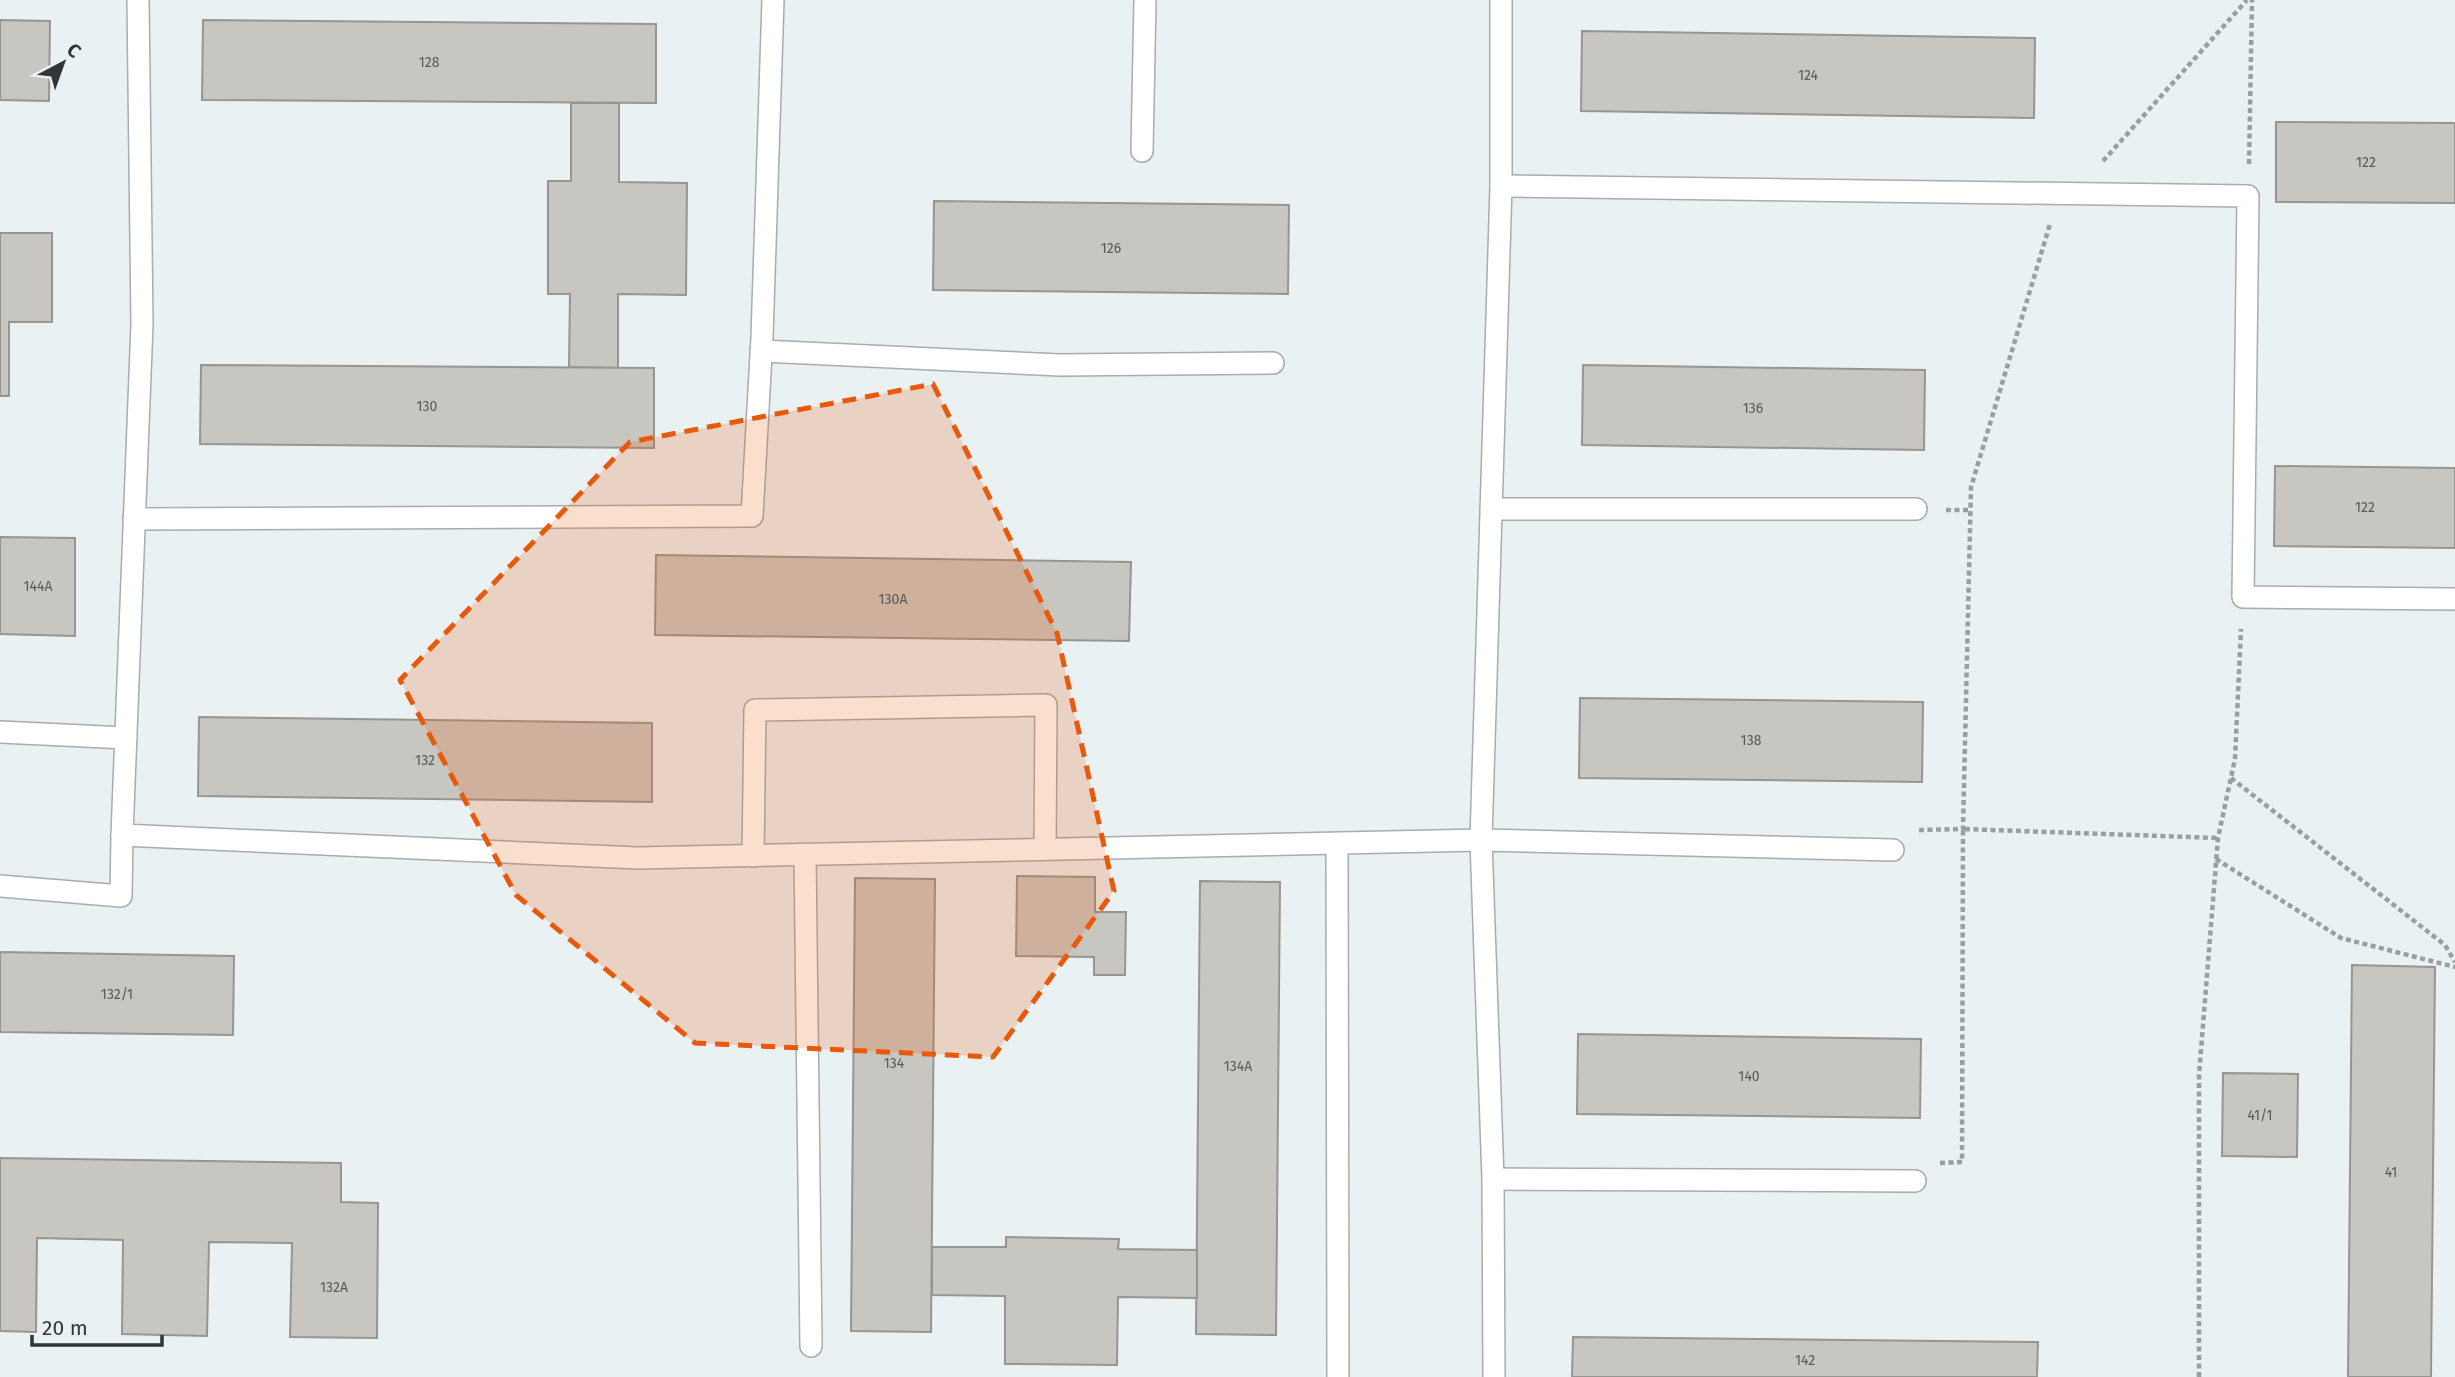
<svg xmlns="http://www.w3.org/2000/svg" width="2455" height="1377" font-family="'Fira Sans',sans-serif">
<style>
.building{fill:#c8c6c1;stroke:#96958f;stroke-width:2}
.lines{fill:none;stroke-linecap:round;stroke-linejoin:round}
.service-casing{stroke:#a6acaf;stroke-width:24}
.path{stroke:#999e9f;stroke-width:4.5;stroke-dasharray:5 3.5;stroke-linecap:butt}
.service{stroke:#fff;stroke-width:21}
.marked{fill:#e8590c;fill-opacity:0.2;stroke:#e8590c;stroke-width:5;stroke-dasharray:14 9;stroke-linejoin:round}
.labels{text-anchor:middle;stroke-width:7;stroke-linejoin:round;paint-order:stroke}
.number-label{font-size:14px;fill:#585959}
</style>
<rect width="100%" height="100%" fill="#eaf1f3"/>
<!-- building -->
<g class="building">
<path d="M0,20L50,21L49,101L0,100Z"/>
<path d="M203,20L656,24V103L202,100Z"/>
<path d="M1582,31L2035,38L2034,118L1581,111Z"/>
<path d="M571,103H619V182L687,183L686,295L618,294V368L569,367L570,294H548V181H571Z"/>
<path d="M2276,122L2455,123V203L2276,202Z"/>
<path d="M934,201L1289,205L1288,294L933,290Z"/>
<path d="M0,233H52V322H9V396H0Z"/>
<path d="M201,365L654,368V448L200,444Z"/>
<path d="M1583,365L1925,370L1924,450L1582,445Z"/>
<path d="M2275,466L2455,468V548L2274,546Z"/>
<path d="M0,537L75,538V636L0,634Z"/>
<path d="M656,555L1131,562L1129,641L655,635Z"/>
<path d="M1580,698L1923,702L1922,782L1579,778Z"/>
<path d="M199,717L652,723V802L198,796Z"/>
<path d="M1017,876L1095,877V912H1126L1125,975H1094V957L1016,956Z"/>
<path d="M855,878L935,879L931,1332L851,1331Z"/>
<path d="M1200,881L1280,882L1276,1335L1196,1334Z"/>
<path d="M0,952L234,956L233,1035L0,1032Z"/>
<path d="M2352,965L2435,967L2431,1377H2348Z"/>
<path d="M1578,1034L1921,1039L1920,1118L1577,1114Z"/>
<path d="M2223,1073L2298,1074L2297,1157L2222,1156Z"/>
<path d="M0,1158L341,1163V1202L378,1203L377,1338L290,1337L292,1243L209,1242L207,1336L122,1334L123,1240L37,1238L36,1332L0,1331Z"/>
<path d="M1006,1237L1119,1239L1118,1249L1197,1250V1298L1118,1297L1117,1365L1005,1364V1296L932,1295V1247H1006Z"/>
<path d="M1573,1337L2038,1342L2037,1377H1572Z"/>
</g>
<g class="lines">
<!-- service casing -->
<g class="service-casing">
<g id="service">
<path d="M138,0L142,324L122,835L638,858L1481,840L1501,186V0"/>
<path d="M1142,151L1145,0"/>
<path d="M1501,186L2248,196L2243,597L2455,599"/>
<path d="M761,351L1060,365L1273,363"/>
<path d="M1491,509H1916"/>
<path d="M134,519L752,516L762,337L773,0"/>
<path d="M0,732L126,738"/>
<path d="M1337,844L1338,1377"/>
<path d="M805,855L811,1346"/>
<path d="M753,856L755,710L1046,705L1045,849"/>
<path d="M0,886L121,896L122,835"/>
<path d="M1493,1179L1915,1181"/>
<path d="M1494,1377L1493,1179L1481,840L1893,850"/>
</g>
</g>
<!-- path -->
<g class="path">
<path d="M2103,161L2247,0"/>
<path d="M2249,164L2252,0"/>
<path d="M1946,510H1970"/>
<path d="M2231,778L2445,945L2455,962"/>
<path d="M1919,830L1963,829L1971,487L2050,224"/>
<path d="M2216,859L2341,938L2455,967"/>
<path d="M1940,1163L1962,1162L1963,829L2218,838"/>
<path d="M2199,1377V1075L2218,838L2235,759L2241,629"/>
</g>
<!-- service -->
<use href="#service" class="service"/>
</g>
<!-- marked area -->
<path class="marked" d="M933,384L1057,633L1114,891L993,1057L695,1043L516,895L400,680L630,442Z"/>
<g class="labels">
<!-- number labels -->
<g class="number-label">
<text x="429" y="67">128</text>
<text x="1808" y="80">124</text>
<text x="2366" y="167">122</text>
<text x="1111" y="253">126</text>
<text x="427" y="411">130</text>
<text x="1753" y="413">136</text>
<text x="2365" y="512">122</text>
<text x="38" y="591">144А</text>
<text x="893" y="604">130А</text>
<text x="1751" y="745">138</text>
<text x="425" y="765">132</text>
<text x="117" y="999">132/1</text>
<text x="894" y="1068">134</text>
<text x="1238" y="1071">134А</text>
<text x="1749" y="1081">140</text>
<text x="2260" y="1120">41/1</text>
<text x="2391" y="1177">41</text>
<text x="334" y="1292">132А</text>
<text x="1805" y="1365">142</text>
</g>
</g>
<!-- north arrow -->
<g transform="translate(63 63) rotate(41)" stroke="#eaf1f3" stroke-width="5" paint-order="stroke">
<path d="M0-5L12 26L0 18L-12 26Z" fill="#323536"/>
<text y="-10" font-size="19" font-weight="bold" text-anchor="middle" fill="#323536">С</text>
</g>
<!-- scale -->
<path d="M32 1335v10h130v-10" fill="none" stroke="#323536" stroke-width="3.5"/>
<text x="42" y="1335" font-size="21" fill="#323536" stroke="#eaf1f3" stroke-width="5" paint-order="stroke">20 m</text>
</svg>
